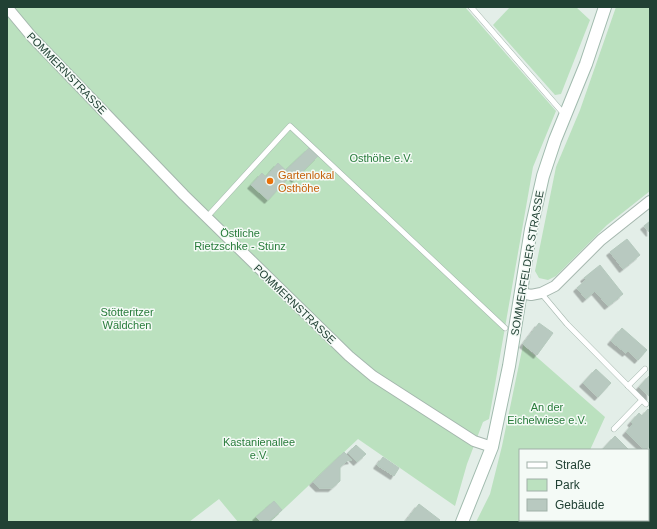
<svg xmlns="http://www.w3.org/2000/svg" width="657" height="529" font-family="Helvetica,sans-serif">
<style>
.green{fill:#bbe1bf}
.building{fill:#b8c9c0;stroke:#b5c9bd;filter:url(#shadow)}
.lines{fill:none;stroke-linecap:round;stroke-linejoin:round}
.lane-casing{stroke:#a5b7ae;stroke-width:6}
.street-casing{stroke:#a5b7ae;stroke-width:12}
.secondary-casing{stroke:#a1bbae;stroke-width:14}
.lane{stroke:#fff;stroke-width:5}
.street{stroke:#fff;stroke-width:10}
.secondary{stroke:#fff;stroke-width:12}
.food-dot{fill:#e8710a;stroke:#f4faf6;stroke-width:1.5}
.labels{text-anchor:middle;stroke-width:3;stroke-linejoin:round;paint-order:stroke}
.street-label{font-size:11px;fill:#214134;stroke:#f4faf6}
.park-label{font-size:11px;fill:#287c3b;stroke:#f4faf6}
.food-label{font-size:11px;fill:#c56008;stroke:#f4faf6;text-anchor:start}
</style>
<defs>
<filter id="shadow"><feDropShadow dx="-3.5" dy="3.5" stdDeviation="0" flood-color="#0004"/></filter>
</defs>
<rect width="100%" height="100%" fill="#e3eee8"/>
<!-- green -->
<g class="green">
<path d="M7,7H465L556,111L533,167L489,419L483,422L467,464L455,506L358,439L270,522H238L219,499L189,522H7Z"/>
<path d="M510,7H576L590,20L561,94L555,95L493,25Z"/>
<path d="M616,7H650V191L607,225L556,276L548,280L539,278L535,271L556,167L580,110Z"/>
<path d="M523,345L605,417L590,450H520V520H567L566,522H476L490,494L502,446Z"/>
</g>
<!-- building -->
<g class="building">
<path d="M309,148L318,156L295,179L286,170Z"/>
<path d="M278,163L291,175L268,200L251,185L262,173L266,177Z"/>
<path d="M650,221V233L644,226Z"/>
<path d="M627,239L640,255L623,269L610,252Z"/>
<path d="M600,265L623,294L608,306L595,291L586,299L577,288L586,280L584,278Z"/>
<path d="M539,323L553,333L537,355L523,344Z"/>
<path d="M622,328L647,350L638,360L628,351L626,353L611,341Z"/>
<path d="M596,369L611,383L598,397L583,383Z"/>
<path d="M650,375V397L639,387Z"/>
<path d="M648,409L650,411V446L645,450L626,432L633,424L631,422L639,413L642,416Z"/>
<path d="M615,436L629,450H602Z"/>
<path d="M356,445L366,454L357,462L348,453Z"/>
<path d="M344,452L352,460L347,461L340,467V481L332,488H319L313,482Z"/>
<path d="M383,457L399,468L394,476L377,465Z"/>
<path d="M274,501L282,510L268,522H261L256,517Z"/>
<path d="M419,504L440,520L438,522H405Z"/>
<path d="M650,509V522H640V520H648V511Z"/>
</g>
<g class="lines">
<!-- lane casing -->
<g class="lane-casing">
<g id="lane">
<path d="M471,7L564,114"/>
<path d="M207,217L290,126L505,328"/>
<path d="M541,293L567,324L646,404"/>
<path d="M628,386L645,369"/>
<path d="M614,429L642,400"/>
</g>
</g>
<!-- street casing -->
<g class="street-casing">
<g id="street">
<path d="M7,7L32,37L184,195L349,356L373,376L474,441L492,447"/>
<path d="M521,293L531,295L541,293L555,286L601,240L650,201"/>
</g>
</g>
<!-- secondary casing -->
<g class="secondary-casing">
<path id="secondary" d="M462,522L492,447L509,366L531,229L543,176L555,140L586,64L605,7"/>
</g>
<!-- lane -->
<use href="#lane" class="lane"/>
<!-- street -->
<use href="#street" class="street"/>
<!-- secondary -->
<use href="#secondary" class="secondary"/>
</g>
<!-- markers -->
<circle class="food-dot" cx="270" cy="181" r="4"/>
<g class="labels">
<!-- street labels -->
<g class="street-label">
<text transform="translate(67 73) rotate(46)" y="4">POMMERNSTRASSE</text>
<text transform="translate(527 263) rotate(-80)" y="4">SOMMERFELDER STRASSE</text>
<text transform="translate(295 304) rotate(44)" y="4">POMMERNSTRASSE</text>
</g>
<!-- park labels -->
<g class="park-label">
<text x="381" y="162">Osthöhe e.V.</text>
<text x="240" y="237">Östliche<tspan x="240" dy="13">Rietzschke - Stünz</tspan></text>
<text x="127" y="316">Stötteritzer<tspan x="127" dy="13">Wäldchen</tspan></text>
<text x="547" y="411">An der<tspan x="547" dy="13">Eichelwiese e.V.</tspan></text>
<text x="259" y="446">Kastanienallee<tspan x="259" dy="13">e.V.</tspan></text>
</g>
<!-- food labels -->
<g class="food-label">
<text x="278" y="179">Gartenlokal<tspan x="278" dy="13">Osthöhe</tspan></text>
</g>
</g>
<!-- border -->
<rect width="657" height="529" fill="none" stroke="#214134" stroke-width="16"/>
<!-- legend -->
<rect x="519" y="449" width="130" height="72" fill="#f4faf6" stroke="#a0b0a8"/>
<rect x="527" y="462" width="20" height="6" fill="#ffffff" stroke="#a0b0a8"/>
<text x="555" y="469" font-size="12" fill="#214134">Straße</text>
<rect x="527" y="479" width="20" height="12" fill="#bbe1bf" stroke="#a0b0a8"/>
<text x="555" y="489" font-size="12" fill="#214134">Park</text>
<rect x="527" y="499" width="20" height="12" fill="#b8c9c0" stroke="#a0b0a8"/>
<text x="555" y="509" font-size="12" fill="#214134">Gebäude</text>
</svg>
